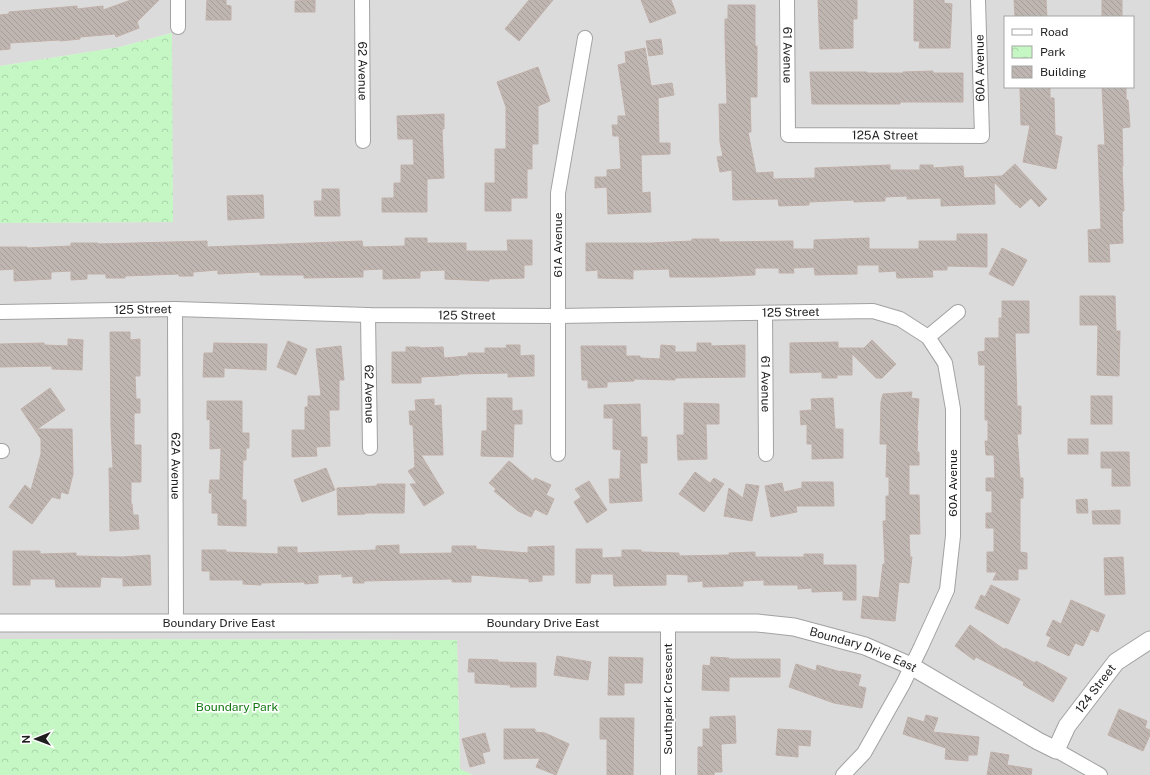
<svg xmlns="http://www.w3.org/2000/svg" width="1150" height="775" font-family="'Public Sans',sans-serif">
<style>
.residential{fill:#dcdbdc;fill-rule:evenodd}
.park{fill:url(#park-crowns)}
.building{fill:url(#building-back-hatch);stroke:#c0b0a8}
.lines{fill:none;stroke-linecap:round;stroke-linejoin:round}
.minor-casing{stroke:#a2a2a2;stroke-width:16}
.tertiary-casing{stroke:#a2a2a2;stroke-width:19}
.minor{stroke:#fff;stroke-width:14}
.tertiary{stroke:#fff;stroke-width:17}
.labels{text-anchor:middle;stroke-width:3.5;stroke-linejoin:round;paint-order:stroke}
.street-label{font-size:12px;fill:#1e1e1e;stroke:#fff}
.park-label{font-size:12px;fill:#137811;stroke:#fff}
</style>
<defs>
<pattern id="park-crowns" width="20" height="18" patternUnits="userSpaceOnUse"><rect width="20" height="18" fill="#c5f7c4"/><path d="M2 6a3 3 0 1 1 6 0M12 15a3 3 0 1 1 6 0" fill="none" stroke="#a9d3a8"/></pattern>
<pattern id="building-back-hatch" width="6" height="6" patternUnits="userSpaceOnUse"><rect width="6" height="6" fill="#bfb6b2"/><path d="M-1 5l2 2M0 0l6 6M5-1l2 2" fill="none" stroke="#a49c99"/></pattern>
</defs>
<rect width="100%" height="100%" fill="#efebe5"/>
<!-- residential -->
<path class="residential" d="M0,0H1150V775H473L460,770L457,640L0,639V223L173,222L171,33L120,47L0,66ZM1005,17H1133V87H1005Z"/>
<!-- park -->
<g class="park">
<path d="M172,33L173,222L0,223V66L120,47Z"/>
<path d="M0,639L457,640L460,769L473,775H0Z"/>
</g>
<!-- building -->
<g class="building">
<path d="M131,0H159L137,22L139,28L116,37L115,34L80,37V39L60,41V40L10,43V49L0,50V15L9,14V12L77,6V9L103,6V10Z"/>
<path d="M207,0H226V5L231,6V20H206Z"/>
<path d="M315,0V12H295V1Z"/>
<path d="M529,0H553L519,41L505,29Z"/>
<path d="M641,0H671L676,13L650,23Z"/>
<path d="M818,0H857V19H853V48L820,49Z"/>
<path d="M914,0H944V3L952,4L950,48H919L920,41H914Z"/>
<path d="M1014,0H1046L1047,17H1015Z"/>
<rect x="1102" y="0" width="20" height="17"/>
<path d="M728,5H755V46H757V97H750L751,132H748L756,173L773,172V179L815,178V168L890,165V170H920V165H933V168L963,166L964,178L1002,176L1015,164L1047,199L1039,207L1031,198L1020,208L1016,204V205L994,182L995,204L941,206V198L907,199V196L885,197V201L854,202V200L809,202V205L779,206L778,199L733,200L732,170L720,172L717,157L723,156L720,142L719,104H727L725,37V19H728Z"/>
<path d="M661,39L663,54L649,56L646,41Z"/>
<path d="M645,48L651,86L672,83L674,95L658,98L659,143H670V154L641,155L642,193L650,192L651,212L608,214L607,187L595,188V177H607V170L621,169L619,136H613L612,125H618V116H626L618,65L626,63L625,52Z"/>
<path d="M538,67L550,101L538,106V144H532V169H527V198H511V211H485V183H495V149H506V107L497,82Z"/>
<path d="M933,71V73H963V102H900V104H812L810,72H867V73H904L903,72Z"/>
<path d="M1020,87H1050V98H1054L1055,135L1062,137L1056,169L1023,162L1030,125H1021Z"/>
<path d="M1102,87H1126V100H1128L1130,127L1122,128L1123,166H1122L1124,211H1122L1123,243L1109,244L1110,262H1089L1088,230L1101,229L1098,145H1105Z"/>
<path d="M444,114V129H442L444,178L427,179V212H382V198H394V183H401V165H414L413,139H398L397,116Z"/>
<path d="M322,189H339L340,216H315L314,201H322Z"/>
<path d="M263,195L264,218L228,220L227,196Z"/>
<path d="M957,234H987V267L947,266V270H932L933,277L897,278L896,271L879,272V265H857V274L815,275L814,267L793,268L794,273H779V268H755V275L712,277H670L669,269L633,270V279L598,278V270L586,271V243H651L692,241V239H719V242L793,241V249H814V240L869,238V249H919V241H957Z"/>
<path d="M405,238H427V243H466V251H508L507,240H532V265H524V278L489,279V281L445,279V270L420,271V278L383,279V269L363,270V277L304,278V275H260V272L218,274V270L193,272V276H179V274L125,276V278H106V274H87V279L71,280V271L51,272V279L14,281V269L0,270V247H27V248L71,246V243H98V244L207,241V247L362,241L363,247L405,246Z"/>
<path d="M1002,248L1027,260L1013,286L989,274Z"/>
<path d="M1080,296H1115L1116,331H1120L1119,376L1097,375L1098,325H1080Z"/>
<path d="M1002,301H1029V333H1015L1017,406H1021V434H1017L1020,478H1023V498H1020V552L1027,553V569H1018V580H993L997,572H987V552H994V528H986V513H992V491H986V478H995L994,455H986L985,441H988V420H985V365H979L978,352L985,351V338H999V318H1002Z"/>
<path d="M110,332H130V340L140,339V376H135L136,399H140V413H134V445H141V482H131V504H132L133,515H138L139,529L110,531L109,468H113L111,427Z"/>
<path d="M68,339L83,340L82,370L52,369V366L0,367V344L44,343V345L68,346Z"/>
<path d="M872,340L896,364L882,378H876L852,354V375H837V378H822V372L790,373V343L838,342V348H864Z"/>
<path d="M288,341L307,349L296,375L277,367Z"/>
<path d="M214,343L267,344L266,370L224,368V377H203L204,353H213Z"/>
<path d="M697,343H711V346L745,345V377L675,378V380L634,379V381L607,382V387L588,388V380H582L581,346H626V356H640V358L660,359L661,345L675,346V352H697Z"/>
<path d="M506,345H520V356L534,355V376L508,377V373L459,374V375L421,377V383H392V352H406V347H420V348L443,347L444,358L468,356V353H485V348H507Z"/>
<path d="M341,346L344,380H339V410H329L330,446L316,447L317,456L292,457V430H305V407H308V396H321L316,349Z"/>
<path d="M50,388L65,410L37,429H72L73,474L68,494L61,492L60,499L52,497L32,524L9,507L25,485L31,490L41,454V439L21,409Z"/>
<path d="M912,392L911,398L919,399L917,431H918L917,452H919V465H909V495H919L920,534H909L910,557H912L909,583L899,582L895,621L861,618L863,596L879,598L883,564H885L883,521H886V496H889V477H886L887,444H880L881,402L883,394Z"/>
<rect x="1091" y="396" width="21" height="28"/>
<path d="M487,398H512V411L522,410V424H514L513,457L481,456L482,431H487Z"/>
<path d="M833,398L835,429H843V458L812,459V444H807V424L801,425L800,411L812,410L811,399Z"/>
<path d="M434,399V406L441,405L443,455H421L444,493L424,506L410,484H417L408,471L415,467L413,425H410L409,411H416L415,400Z"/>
<path d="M207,401H242V433H249V448H246V460H243L242,500H246V526L218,525V513H212V493H209L210,480H220L221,448L210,449V419L207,420Z"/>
<path d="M684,403L719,404V424H706L707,459L678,460L677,435H684Z"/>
<path d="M640,404L641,437H647V463H640L642,501L610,503L609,479H620L621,450L613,449V418H604V405Z"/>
<rect x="1068" y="439" width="20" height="15"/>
<path d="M1101,452H1129L1130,486H1112V468H1101Z"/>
<path d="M509,461L533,481L535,478L551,485L546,495L554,499L547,515L535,509L531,517L518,511L494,491L496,489L489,483Z"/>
<path d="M326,468L335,490L302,502L294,480Z"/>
<path d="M695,472L710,483L714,478L724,484L704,512L679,494Z"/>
<path d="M589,481L607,510L587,523L574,502L581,497L575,489Z"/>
<path d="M802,482H833L834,506H796L797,512L771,517L765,486L782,483L784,492L802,488Z"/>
<path d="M377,484H405L404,513H365V514L338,515L337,488L377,486Z"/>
<path d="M746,484L759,486L752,521L724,516L729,488L743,498Z"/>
<path d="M1087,499L1088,513H1077L1076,500Z"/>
<path d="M1120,510V524H1093L1092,511Z"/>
<path d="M399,545V554L452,553V546H476V549L528,553V547L554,546V575H542V581L529,582V579L471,575V582H452V579L364,581V583H353V576L342,577V574L318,575V583L305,584L304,582L261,583V585L243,584V580H210V571H202V550H226V552L278,554V547H297V553L376,550V546Z"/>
<path d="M576,549H602V558L622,557V550H641V552L679,553V556L729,555V553L755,552V557H804V554H823V565H856V600H843V591L812,592V588L798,589V585H764V580L743,581V586L703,587V581L688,582V575L666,574V585L614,586L613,574H591L590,583H576Z"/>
<path d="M13,551H40V554L76,553V556L122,557L150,555L151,585L123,586V578L101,577L100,587H56L55,579H30V585H13Z"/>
<path d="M1123,557L1125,594L1105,595L1104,558Z"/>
<path d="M991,585L1020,599L1008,624L975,608L981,595L985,597Z"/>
<path d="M1071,600L1105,615L1098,632L1091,629L1083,646L1075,643L1069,656L1047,646L1051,637L1046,635L1053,620L1061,624Z"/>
<path d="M970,625L1005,650V648L1035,663L1036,661L1067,678L1053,702L1023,685L1024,682L976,657L974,660L955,646Z"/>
<path d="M557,656L591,662L588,680L554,675Z"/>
<path d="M609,657L643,658L642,683H624V695H608Z"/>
<path d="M711,657L729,658V659H780V677H729V691L702,690L703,665L710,666Z"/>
<path d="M469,659L498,660V662L536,663V687H510L511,685L475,683V672H468Z"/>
<path d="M796,664L816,671L817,665L841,672V671L861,675L858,686L866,688L862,708L834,703L789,687Z"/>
<path d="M1119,709L1147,721L1145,728L1150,730V735L1143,751L1108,735Z"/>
<path d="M926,715L938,718L933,732L979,737L977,755H968V761L945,759L946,748L903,734L908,717L924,722Z"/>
<path d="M735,716L736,743L721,744L722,772H714V775H698V747H703V729H710V717Z"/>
<path d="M600,718H634L633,775H607V739H600Z"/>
<path d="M504,729H535V732L545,733L569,744L556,775L536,767L540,758L504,759Z"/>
<path d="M778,729L811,731L810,746L798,745V757L776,755Z"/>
<path d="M485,733L490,751L482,753L485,763L470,767L462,739Z"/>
<path d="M991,752L1009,755L1007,765L1032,769L1031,775H987Z"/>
</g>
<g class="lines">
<!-- minor casing -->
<g class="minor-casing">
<g id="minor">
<path d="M178,0V27"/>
<path id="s1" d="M362,0L363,141"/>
<path id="s2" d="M787,0L788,135L982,136L978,0"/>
<path id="s3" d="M175,309L176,622"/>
<path id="s4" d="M0,312L175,309L368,315L558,316L873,311L900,319L928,337L945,363L953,409V536L947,590L921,647L903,684L864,753L843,775"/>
<path id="s5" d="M765,313L766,454"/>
<path id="s6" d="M368,315L370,448"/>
<path d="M928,337L958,312"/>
<path d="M0,451H2"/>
<path d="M558,454V193L585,38"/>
<path d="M1056,750L1100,775"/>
<path d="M668,775V623"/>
</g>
</g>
<!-- tertiary casing -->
<g class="tertiary-casing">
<g id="tertiary">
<path id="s7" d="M0,623H757L794,627L865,646L911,666L1038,741L1056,750L1067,726L1116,662L1150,640"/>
</g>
</g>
<!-- minor -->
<use href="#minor" class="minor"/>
<!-- tertiary -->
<use href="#tertiary" class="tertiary"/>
</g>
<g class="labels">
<!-- street labels -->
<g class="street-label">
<text dy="4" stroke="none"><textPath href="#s2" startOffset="55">61 Avenue</textPath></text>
<text transform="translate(980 68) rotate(-91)" y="4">60A Avenue</text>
<text dy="4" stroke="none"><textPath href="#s1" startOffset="71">62 Avenue</textPath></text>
<text dy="4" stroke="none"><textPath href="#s2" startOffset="232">125A Street</textPath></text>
<text transform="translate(558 245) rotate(-90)" y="4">61A Avenue</text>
<text dy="4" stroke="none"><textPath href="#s4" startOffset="143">125 Street</textPath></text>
<text dy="4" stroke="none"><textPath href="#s4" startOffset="791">125 Street</textPath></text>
<text dy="4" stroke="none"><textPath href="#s4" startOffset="467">125 Street</textPath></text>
<text dy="4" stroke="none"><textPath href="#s5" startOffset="71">61 Avenue</textPath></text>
<text dy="4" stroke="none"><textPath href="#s6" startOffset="79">62 Avenue</textPath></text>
<text dy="4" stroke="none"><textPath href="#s3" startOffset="157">62A Avenue</textPath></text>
<text transform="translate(953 483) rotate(-90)" y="4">60A Avenue</text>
<text dy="4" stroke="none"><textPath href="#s7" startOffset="219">Boundary Drive East</textPath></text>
<text dy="4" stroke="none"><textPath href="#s7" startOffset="543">Boundary Drive East</textPath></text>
<text dy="4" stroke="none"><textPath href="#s7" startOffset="867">Boundary Drive East</textPath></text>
<text dy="4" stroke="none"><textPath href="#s7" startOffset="1159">124 Street</textPath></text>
<text transform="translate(668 699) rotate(-90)" y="4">Southpark Crescent</text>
</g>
<!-- park labels -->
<g class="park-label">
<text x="237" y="711">Boundary Park</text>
</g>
</g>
<!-- legend -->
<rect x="1004" y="16" width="130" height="72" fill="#ffffff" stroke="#a5a5a5"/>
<rect x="1012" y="29" width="20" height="6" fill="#ffffff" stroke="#a5a5a5"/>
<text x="1040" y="36" font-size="12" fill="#1e1e1e">Road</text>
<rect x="1012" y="46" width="20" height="12" fill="url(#park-crowns)" stroke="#a5a5a5"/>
<text x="1040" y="56" font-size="12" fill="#1e1e1e">Park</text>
<rect x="1012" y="66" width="20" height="12" fill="url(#building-back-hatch)" stroke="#a5a5a5"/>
<text x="1040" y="76" font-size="12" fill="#1e1e1e">Building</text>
<!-- north arrow -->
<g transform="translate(36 739) rotate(269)" stroke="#ffffff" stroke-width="3" paint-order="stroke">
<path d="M0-3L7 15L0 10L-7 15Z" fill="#1e1e1e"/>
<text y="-6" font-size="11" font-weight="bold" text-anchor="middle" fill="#1e1e1e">N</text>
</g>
</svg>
